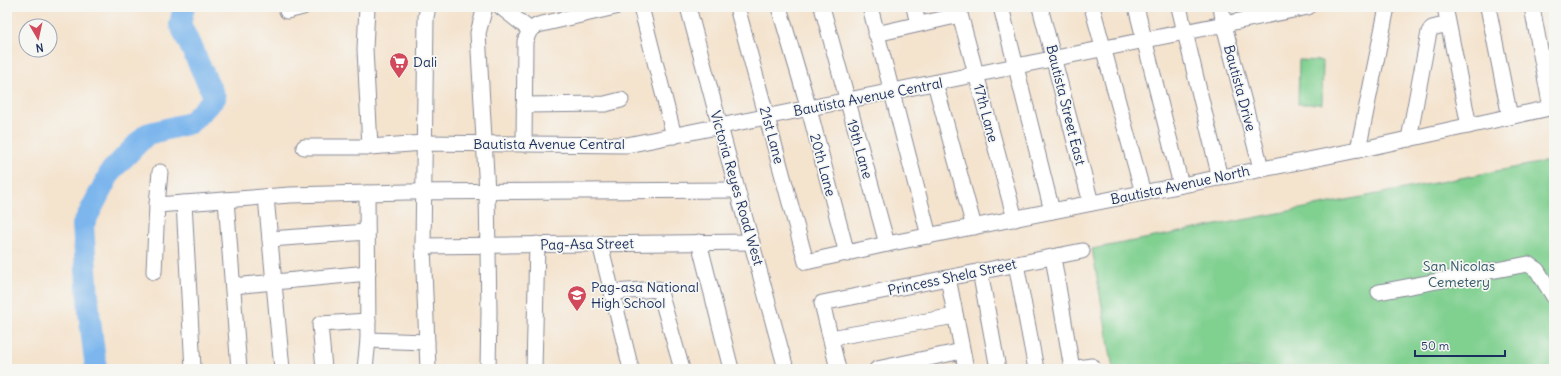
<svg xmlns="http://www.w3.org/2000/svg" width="1561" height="376" font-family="Delius,sans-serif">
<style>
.green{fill:#80d090;stroke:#4e8077}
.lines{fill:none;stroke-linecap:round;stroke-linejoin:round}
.river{stroke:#7cb6ed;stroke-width:22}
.minor-casing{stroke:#888996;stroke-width:17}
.minor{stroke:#fff;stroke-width:15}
.labels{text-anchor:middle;stroke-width:3.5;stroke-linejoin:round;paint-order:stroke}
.poi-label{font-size:14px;fill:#1b2f5e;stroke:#f6f6f2;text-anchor:start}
.street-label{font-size:14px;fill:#1b2f5e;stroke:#f6f6f2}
.park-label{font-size:14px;fill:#34576a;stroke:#f6f6f2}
</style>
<rect width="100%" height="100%" fill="#f6f6f2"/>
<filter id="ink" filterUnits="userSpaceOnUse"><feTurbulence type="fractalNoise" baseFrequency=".025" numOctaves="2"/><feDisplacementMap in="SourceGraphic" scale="8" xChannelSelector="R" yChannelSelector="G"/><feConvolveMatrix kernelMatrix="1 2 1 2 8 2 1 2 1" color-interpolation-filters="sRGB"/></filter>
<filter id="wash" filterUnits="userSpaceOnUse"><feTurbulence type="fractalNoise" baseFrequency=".012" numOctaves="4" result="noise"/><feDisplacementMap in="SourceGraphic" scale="16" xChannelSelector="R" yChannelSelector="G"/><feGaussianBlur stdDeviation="0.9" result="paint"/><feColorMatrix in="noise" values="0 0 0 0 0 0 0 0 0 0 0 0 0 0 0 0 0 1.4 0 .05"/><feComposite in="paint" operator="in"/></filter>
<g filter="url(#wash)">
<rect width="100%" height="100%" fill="#f4e3cd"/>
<!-- green -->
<g class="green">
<path d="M1299,60L1323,61L1322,104H1298Z"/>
<path d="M1554,160V369H1113L1092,249Z"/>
</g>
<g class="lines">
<!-- river -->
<path class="river" d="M96,369L89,312L83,225L111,171L147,134L190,123L215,98L180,24L184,7"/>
</g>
</g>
<g filter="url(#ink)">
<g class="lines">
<!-- minor casing -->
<g class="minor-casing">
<g id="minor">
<path d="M367,7L365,49L370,147"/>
<path d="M485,7L478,33L487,192L489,312L488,369"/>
<path d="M501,7L530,30"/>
<path d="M641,7L674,136"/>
<path d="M688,7C720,128 753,248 786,369"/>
<path d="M737,7L806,262L887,244L1358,150L1554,107"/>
<path d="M779,7L809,109L847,254"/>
<path d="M822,7L887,244"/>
<path d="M870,7L929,236"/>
<path d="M914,7L918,24"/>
<path d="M958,7L1015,219"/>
<path d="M1001,7L1052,211"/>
<path d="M1040,7L1091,203"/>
<path d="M1092,7L1143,193"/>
<path d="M1136,7L1181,185"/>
<path d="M1179,7L1220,178"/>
<path d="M1221,7L1224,25L1261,168"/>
<path d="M1445,7L1469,126"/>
<path d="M1488,7L1510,117"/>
<path d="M1532,7L1551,108"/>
<path d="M287,11L303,7"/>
<path d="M876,34L960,15"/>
<path d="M935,83L974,227"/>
<path d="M524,105L605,104L621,100"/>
<path d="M1409,139L1429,32L1432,28L1448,24"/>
<path d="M524,144L525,41L530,30L538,25L615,7"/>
<path d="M304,147H370L424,143L627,145L1308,7"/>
<path d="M1358,150L1387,7"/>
<path d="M266,197L282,369"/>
<path d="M226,200L239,369"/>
<path d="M184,203L193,369"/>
<path d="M157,205L160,172"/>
<path d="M270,239L367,232"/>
<path d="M699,242L731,369"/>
<path d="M600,244L631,369"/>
<path d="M423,246L752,242"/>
<path d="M1053,257L1072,369"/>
<path d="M1016,264L1036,369"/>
<path d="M980,271L998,369"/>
<path d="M154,272L157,205L290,195L406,192L736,190"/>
<path d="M948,278L966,369"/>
<path d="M233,286L368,273"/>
<path d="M612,292L659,289L682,369"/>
<path d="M1379,292L1528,264L1537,270L1554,297"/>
<path d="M831,338L955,316"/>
<path d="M368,340L427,342"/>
<path d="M324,369L320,324L368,321"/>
<path d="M365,369L368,340L367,193"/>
<path d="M428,369L423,246L426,17L428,7"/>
<path d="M534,369L537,244"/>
<path d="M838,369L822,303L1082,251"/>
<path d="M877,369L962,351"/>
<path d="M1071,369L1092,366V369"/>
</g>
</g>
<!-- minor -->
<use href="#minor" class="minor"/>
</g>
</g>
<!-- icons -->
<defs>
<g id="supermarket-pin" transform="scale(1)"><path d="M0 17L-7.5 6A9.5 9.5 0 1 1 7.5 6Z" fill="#d1495b" stroke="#f6f6f2"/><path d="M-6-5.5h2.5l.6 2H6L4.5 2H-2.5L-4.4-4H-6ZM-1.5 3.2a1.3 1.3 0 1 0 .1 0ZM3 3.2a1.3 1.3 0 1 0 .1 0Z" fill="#fff"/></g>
<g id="school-pin" transform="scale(1)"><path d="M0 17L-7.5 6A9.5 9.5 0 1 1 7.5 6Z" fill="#d1495b" stroke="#f6f6f2"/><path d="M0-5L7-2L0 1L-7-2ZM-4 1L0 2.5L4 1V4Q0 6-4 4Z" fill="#fff"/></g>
</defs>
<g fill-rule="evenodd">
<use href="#supermarket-pin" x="399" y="62"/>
<use href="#school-pin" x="577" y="295"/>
</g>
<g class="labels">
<!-- poi labels -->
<g class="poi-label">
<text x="413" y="67">Dali</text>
<text x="591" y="292">Pag-asa National<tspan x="591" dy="16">High School</tspan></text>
</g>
<!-- street labels -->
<g class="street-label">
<text transform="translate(1240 88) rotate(75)" y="5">Bautista Drive</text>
<text transform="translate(868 97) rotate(-11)" y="5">Bautista Avenue Central</text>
<text transform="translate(1066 105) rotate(76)" y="5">Bautista Street East</text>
<text transform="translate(986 113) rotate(75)" y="5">17th Lane</text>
<text transform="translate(772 135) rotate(75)" y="5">21st Lane</text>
<text x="549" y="149">Bautista Avenue Central</text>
<text transform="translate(860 149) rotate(74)" y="5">19th Lane</text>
<text transform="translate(823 165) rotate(75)" y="5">20th Lane</text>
<text transform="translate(1180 185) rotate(-12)" y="5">Bautista Avenue North</text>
<text transform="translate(737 188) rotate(74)" y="5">Victoria Reyes Road West</text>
<text transform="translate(587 244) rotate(-1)" y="5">Pag-Asa Street</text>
<text transform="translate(952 277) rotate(-12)" y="5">Princess Shela Street</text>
</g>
<!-- park labels -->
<g class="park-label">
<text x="1459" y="271">San Nicolas<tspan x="1459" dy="16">Cemetery</tspan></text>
</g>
</g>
<!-- margin -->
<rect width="1561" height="376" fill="none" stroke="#f6f6f2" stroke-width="24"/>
<!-- north arrow -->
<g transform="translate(38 38) rotate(171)"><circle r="19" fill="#f6f6f2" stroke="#9ea6b7"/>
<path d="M0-3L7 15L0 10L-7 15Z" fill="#d1495b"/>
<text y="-6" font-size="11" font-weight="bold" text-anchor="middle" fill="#1b2f5e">N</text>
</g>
<!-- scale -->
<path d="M1415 350v6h90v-6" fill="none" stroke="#1b2f5e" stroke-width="2"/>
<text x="1421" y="350" font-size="12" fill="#1b2f5e" stroke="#f6f6f2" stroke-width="3" paint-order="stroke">50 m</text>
</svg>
